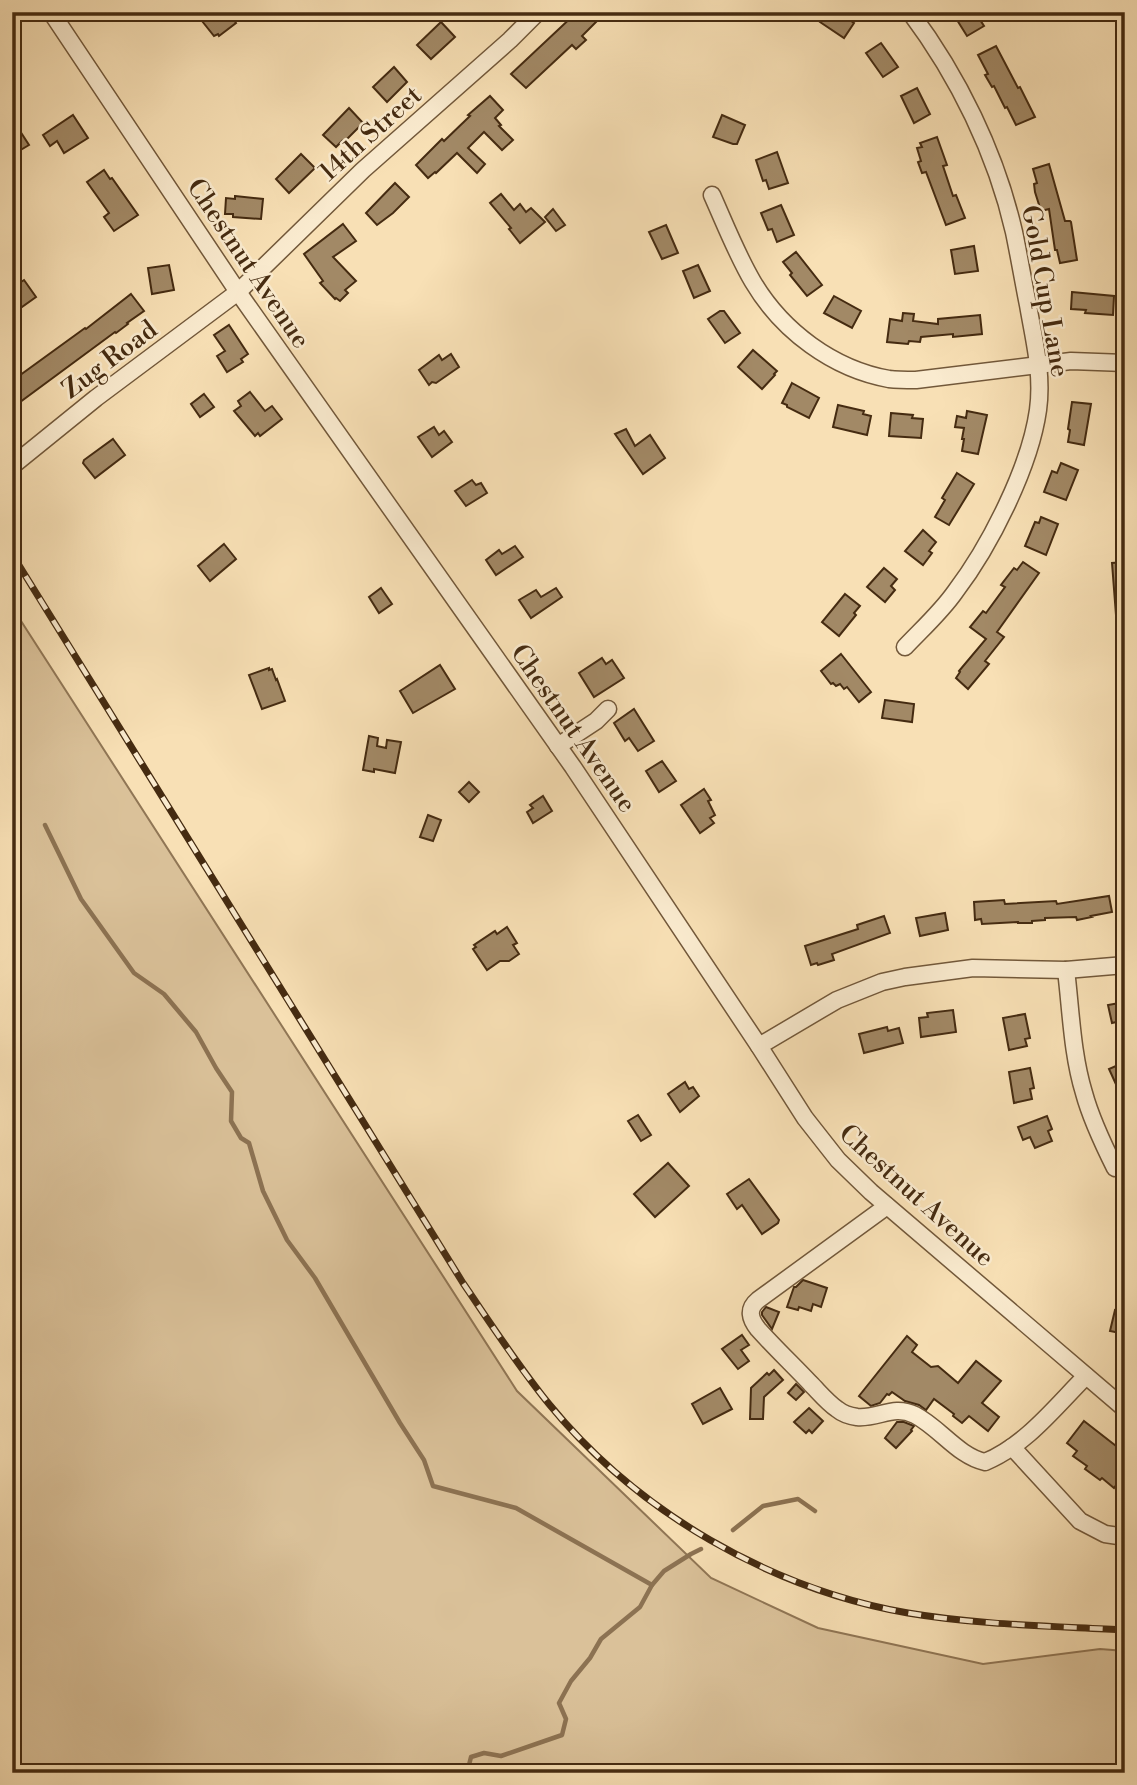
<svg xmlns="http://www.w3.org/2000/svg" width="1137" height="1785" font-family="'Libre Bodoni',serif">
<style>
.green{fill:#dac199;stroke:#907655;stroke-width:2}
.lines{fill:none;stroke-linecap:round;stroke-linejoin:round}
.stream{stroke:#8c7252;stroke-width:4.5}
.building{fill:#a28966;stroke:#452b11;stroke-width:2}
.minor-casing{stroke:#72583a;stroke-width:19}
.minor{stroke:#faebcf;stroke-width:16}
.rail-casing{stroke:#452b11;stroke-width:7}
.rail{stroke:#faebcf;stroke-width:4.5;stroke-dasharray:13;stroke-linecap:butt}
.labels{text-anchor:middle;stroke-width:5;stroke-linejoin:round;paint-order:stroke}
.street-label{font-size:26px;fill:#452b11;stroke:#faebcf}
</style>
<rect width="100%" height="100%" fill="#f8e0b5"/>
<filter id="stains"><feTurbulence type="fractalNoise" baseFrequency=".00286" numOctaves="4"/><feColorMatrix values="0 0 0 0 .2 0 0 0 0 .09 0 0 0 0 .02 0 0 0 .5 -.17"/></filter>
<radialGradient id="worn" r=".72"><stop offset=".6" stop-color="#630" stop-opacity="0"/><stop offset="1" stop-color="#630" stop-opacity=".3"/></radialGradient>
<!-- green -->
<path class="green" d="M12,607L517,1391L711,1578L818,1628L983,1664L1100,1649L1125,1651V1773H12Z"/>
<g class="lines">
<!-- stream -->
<g class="stream">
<path d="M45,825L81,899L134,973L164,994L196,1032L216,1068L232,1092L231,1121L241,1138L249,1143L263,1191L287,1240L315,1278L400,1423L424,1460L433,1486L516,1508L652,1585"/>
<path d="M733,1530L763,1506L798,1499L815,1511"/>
<path d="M456,1773L469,1765L471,1757L484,1753L501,1756L562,1735L566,1719L559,1703L571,1681L590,1658L601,1639L640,1607L652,1585L664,1571L691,1554L701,1549"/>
</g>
</g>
<!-- building -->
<g class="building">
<path d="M207,12H228L236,23L219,36L218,34L214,36L202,21Z"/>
<path d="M577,12H606L582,36L586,40L576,49L572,45L526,88L511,74Z"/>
<path d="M826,12H838L854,23L844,38L820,22Z"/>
<path d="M952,12H975L984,26L967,36Z"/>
<path d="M441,22L455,37L431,59L417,45Z"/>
<path d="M881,43L898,67L883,77L866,53Z"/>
<path d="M996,46L1018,88L1020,87L1035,117L1016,125L1007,107L1005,108L994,86L992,87L985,75L988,74L978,55Z"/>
<path d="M394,67L407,82L387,102L373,87Z"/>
<path d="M917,88L930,114L914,123L901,96Z"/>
<path d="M490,96L503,110L495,118L501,125L499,126L513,140L502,150L484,132L468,148L485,164L477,173L457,153L436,173L435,172L428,178L416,165L442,139L444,141L470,116L468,115Z"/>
<path d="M349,108L363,123L343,143L342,141L336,147L323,135Z"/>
<path d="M73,115L88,138L64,153L57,141L50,146L43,135Z"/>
<path d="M722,115L745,125L737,144H733L713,137Z"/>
<path d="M20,131L29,145L12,155V136Z"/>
<path d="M937,137L947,165L943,166L953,196L956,195L965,218L946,225L926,172L922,173L918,162L921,161L917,148L922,147L920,143Z"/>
<path d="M777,152L788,183L769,189L766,180L763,181L756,160Z"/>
<path d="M301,154L315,168L289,193L276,179Z"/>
<path d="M1049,164L1065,221H1070L1071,222L1077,260L1060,263L1057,250H1055L1049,209L1041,211L1035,192L1034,184L1037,183L1033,169Z"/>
<path d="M104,170L110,179L112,178L138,215L114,231L104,217L109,213L87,182Z"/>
<path d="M395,183L409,197L393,213L377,225L366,213Z"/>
<path d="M501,194L514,210L520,204L526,212L531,208L545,222L520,243L509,229L511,228L490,203Z"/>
<path d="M235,196L263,199L261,219L233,217V214H225L226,198L235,199Z"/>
<path d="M781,205L794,235L777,242L772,229L768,230L761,213Z"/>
<path d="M553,209L565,225L556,231L545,217Z"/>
<path d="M343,224L356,241L333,257L356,281L345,290L348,293L340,301L336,298L335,299L320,283L323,281L304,254Z"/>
<path d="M666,225L678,253L662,259L649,232Z"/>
<path d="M974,246L978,271L955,274L951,250Z"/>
<path d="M796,252L822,285L807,296L790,275L792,273L783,262Z"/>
<path d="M169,265L174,290L152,294L148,268Z"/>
<path d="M698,265L710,291L694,298L683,271Z"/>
<path d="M24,280L36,297L12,314V288Z"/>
<path d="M1072,292L1114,296L1113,315L1085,313L1086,310L1071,309Z"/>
<path d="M131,294L144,311L127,323L128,324L116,333L115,332L12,408V381L85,328L86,329Z"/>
<path d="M834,296L861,311L852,328L824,313Z"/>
<path d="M720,311H724L740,333L725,343L708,319Z"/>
<path d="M903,313L914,314L913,321L938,324V319L980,315L982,334L953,337V334L921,337L920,342L909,341L908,344L887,342L890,319L902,321Z"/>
<path d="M229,325L248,354L241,359L243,362L227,372L217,356L225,351L214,335Z"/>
<path d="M753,350L777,371L774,374L775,375L762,389L738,367Z"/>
<path d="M451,354L459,367L436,383L432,382L429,385L419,370L439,355L442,360Z"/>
<path d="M792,383L819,398L809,418L787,407V405L782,403Z"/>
<path d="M250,392L265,411L272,406L282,419L260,436L258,433L255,436L234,411L241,406L238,401Z"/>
<path d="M204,394L214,407L200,417L191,404Z"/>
<path d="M1072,402L1091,404L1084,445L1068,442L1070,430L1068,429Z"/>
<path d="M838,405L864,411L863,414L871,416L867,435L833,427Z"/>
<path d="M967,411L987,415L978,454L962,451L964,439H962L964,428L955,427L957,416L966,418Z"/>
<path d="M891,413L913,415L912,418L923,419L921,438L889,436Z"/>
<path d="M434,427L439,435L444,431L452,442L432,457L418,437Z"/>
<path d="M626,429L635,446L650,435L665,458L643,474L615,434Z"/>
<path d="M113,439L125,455L95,478L83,463L84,460Z"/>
<path d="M1061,463L1078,470L1066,500L1044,492L1052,471L1057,473Z"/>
<path d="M957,473L974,484L949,525L935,517L945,500L942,498Z"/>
<path d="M472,480L476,485L481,483L487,493L466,506L455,491Z"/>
<path d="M1041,517L1058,524L1046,555L1025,546L1035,522L1039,523Z"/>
<path d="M923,530L936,542L929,551L932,553L923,565L905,551Z"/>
<path d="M224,544L236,559L210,581L198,566Z"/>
<path d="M515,546L523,557L496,575L486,560L499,550L502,554Z"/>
<path d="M1023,562L1039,573L997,632L1004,637L985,661L989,664L968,689L956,678L960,672L959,671L986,639L970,627L983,611L986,613L1005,587L1001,585L1014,568L1017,570Z"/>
<path d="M1125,562V615H1116L1112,563Z"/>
<path d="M884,568L897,579L891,586L895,590L885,602L867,587Z"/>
<path d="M381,588L392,604L379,613L369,597Z"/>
<path d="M556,588L562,597L531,618L519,600L536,590L541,597Z"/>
<path d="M845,594L860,606L854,613L856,615L839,636L822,622Z"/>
<path d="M841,654L871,692L859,702L847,687L844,689L840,684L836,686L833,683L831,684L821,671Z"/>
<path d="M602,658L606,664L612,660L624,678L594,697L579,673Z"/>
<path d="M440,665L455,689L413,713L400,691Z"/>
<path d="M269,668V670L272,669L276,680L277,679L285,701L262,709L249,675Z"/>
<path d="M885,700L914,704L912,722L882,718Z"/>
<path d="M634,709L654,741L638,751L629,738L625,741L614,723Z"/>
<path d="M369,736L378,738L377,746L386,748L387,740L401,742L395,773L374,769V772L363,770Z"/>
<path d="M662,761L676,781L659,792L646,771Z"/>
<path d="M469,782L479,792L469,802L459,792Z"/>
<path d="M704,789L711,800L708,801L715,815L710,818L714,823L700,833L681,805Z"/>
<path d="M543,796L552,811L533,823L527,812L533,808L530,805Z"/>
<path d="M428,815L441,820L433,841L420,837Z"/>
<path d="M1109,896L1112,912L1091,916L1092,917L1077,920L1076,917L1045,918V920L1032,921V923H1018V922L982,924L981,919L975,920L974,902L1004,900L1005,904L1056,901L1057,904Z"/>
<path d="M945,913L948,930L920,936L916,918Z"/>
<path d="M884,916L890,933L832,954L834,960L818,965L817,963L811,965L805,946L858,929L857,925Z"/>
<path d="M507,927L517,943L513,945L519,954L509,961H500L487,970L473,949L476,947L474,945L495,931L497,934Z"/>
<path d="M1125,1002V1020L1112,1023L1108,1005Z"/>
<path d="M953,1010L956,1032L921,1037L919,1018L928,1017L927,1013Z"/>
<path d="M1025,1014L1030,1038L1025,1039L1027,1046L1009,1050L1003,1018Z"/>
<path d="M887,1027L888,1031L899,1028L903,1043L864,1053L859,1034Z"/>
<path d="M1125,1062V1104L1109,1069Z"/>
<path d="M1030,1068L1034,1088L1030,1089L1032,1099L1014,1103L1009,1072Z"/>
<path d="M685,1082L689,1089L693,1087L699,1096L680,1112L668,1094Z"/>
<path d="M638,1115L651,1135L641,1141L628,1121Z"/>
<path d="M1047,1116L1052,1129L1048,1131L1052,1141L1035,1148L1030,1137L1023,1140L1018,1127Z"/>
<path d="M668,1163L689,1186L655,1217L634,1194Z"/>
<path d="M749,1179L779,1220L778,1223L762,1234L742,1205L737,1209L727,1194Z"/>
<path d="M803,1280L827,1288L821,1307L813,1304L811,1311L799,1307L798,1310L787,1307L794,1287H796Z"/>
<path d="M766,1307L779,1312L772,1329L762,1315V1312Z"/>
<path d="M1115,1310L1125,1313V1334L1110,1331Z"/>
<path d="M742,1335L749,1345L741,1350L749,1361L738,1369L722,1349Z"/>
<path d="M907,1336L917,1345L912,1352L931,1367L938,1366L958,1383L976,1361L1001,1381L982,1403L999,1417L988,1431L969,1416L962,1423L953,1416L954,1414L934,1399L926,1410L919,1405L905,1401L892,1392L889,1395L887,1394L880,1403L871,1406L859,1396Z"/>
<path d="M774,1370L783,1380L764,1397L763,1419H750L751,1388L767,1373L769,1375Z"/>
<path d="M796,1384L804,1392L796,1400L788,1393Z"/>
<path d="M720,1388L732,1409L703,1424L692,1404Z"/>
<path d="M809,1408L823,1421L812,1433L809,1430L806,1433L794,1422Z"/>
<path d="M1084,1421L1125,1453V1485L1119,1481L1114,1488L1102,1478L1100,1480L1085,1469L1087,1466L1073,1456L1077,1451L1067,1443Z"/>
<path d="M897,1422H904L914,1426L911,1430L912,1431L896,1448L885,1438Z"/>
</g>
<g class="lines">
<!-- minor casing -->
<g class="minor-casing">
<g id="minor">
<path d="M51,12L238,292L573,767L759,1046L805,1118L838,1160L871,1192L1125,1409"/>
<path d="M712,195C725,224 737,255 753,282C782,331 833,369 889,379C898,380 907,380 916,380L1071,361L1125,363"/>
<path d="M12,466L96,398L238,292L363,170L510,40L538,12"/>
<path d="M905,647C922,629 941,612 955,592C990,546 1030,467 1038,410C1043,374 1034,340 1028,305C1023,280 1019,256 1014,232C996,153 958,76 910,12"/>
<path d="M558,746L596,721L608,709"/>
<path d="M1066,970C1071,1011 1072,1054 1084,1093C1091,1119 1103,1144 1115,1168"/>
<path d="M759,1046L837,1000L882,982L905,977L973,968L1066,970L1125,965"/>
<path d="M887,1206L758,1300C747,1309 750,1319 758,1329C775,1348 793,1365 810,1383C819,1392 827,1402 837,1409C843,1414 850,1416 857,1417C879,1419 893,1404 915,1415C940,1428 958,1456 985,1462C1026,1445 1055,1407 1086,1376"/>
<path d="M1012,1447L1080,1521L1105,1534L1125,1537"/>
</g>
</g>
<!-- minor -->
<use href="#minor" class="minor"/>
<!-- rail casing -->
<g class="rail-casing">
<path id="rail" d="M12,554L463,1283C491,1324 518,1366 549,1404C637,1512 771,1589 908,1613C979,1625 1053,1626 1125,1630"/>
</g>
<!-- rail -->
<use href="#rail" class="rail"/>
</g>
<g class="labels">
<!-- street labels -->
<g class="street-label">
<text transform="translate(370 133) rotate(-42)" y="9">14th Street</text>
<text transform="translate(249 263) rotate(56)" y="9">Chestnut Avenue</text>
<text transform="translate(1046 291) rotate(80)" y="9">Gold Cup Lane</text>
<text transform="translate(109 359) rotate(-37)" y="9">Zug Road</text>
<text transform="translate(574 728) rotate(55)" y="9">Chestnut Avenue</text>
<text transform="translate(917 1195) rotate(42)" y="9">Chestnut Avenue</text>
</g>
</g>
<!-- margin -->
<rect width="1137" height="1785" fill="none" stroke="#f8e0b5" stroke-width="42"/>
<rect x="14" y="14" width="1109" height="1757" fill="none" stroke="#452b11" stroke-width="3.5"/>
<rect x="21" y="21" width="1095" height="1743" fill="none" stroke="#452b11" stroke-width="2"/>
<rect width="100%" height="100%" filter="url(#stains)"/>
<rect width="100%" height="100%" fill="url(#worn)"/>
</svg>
